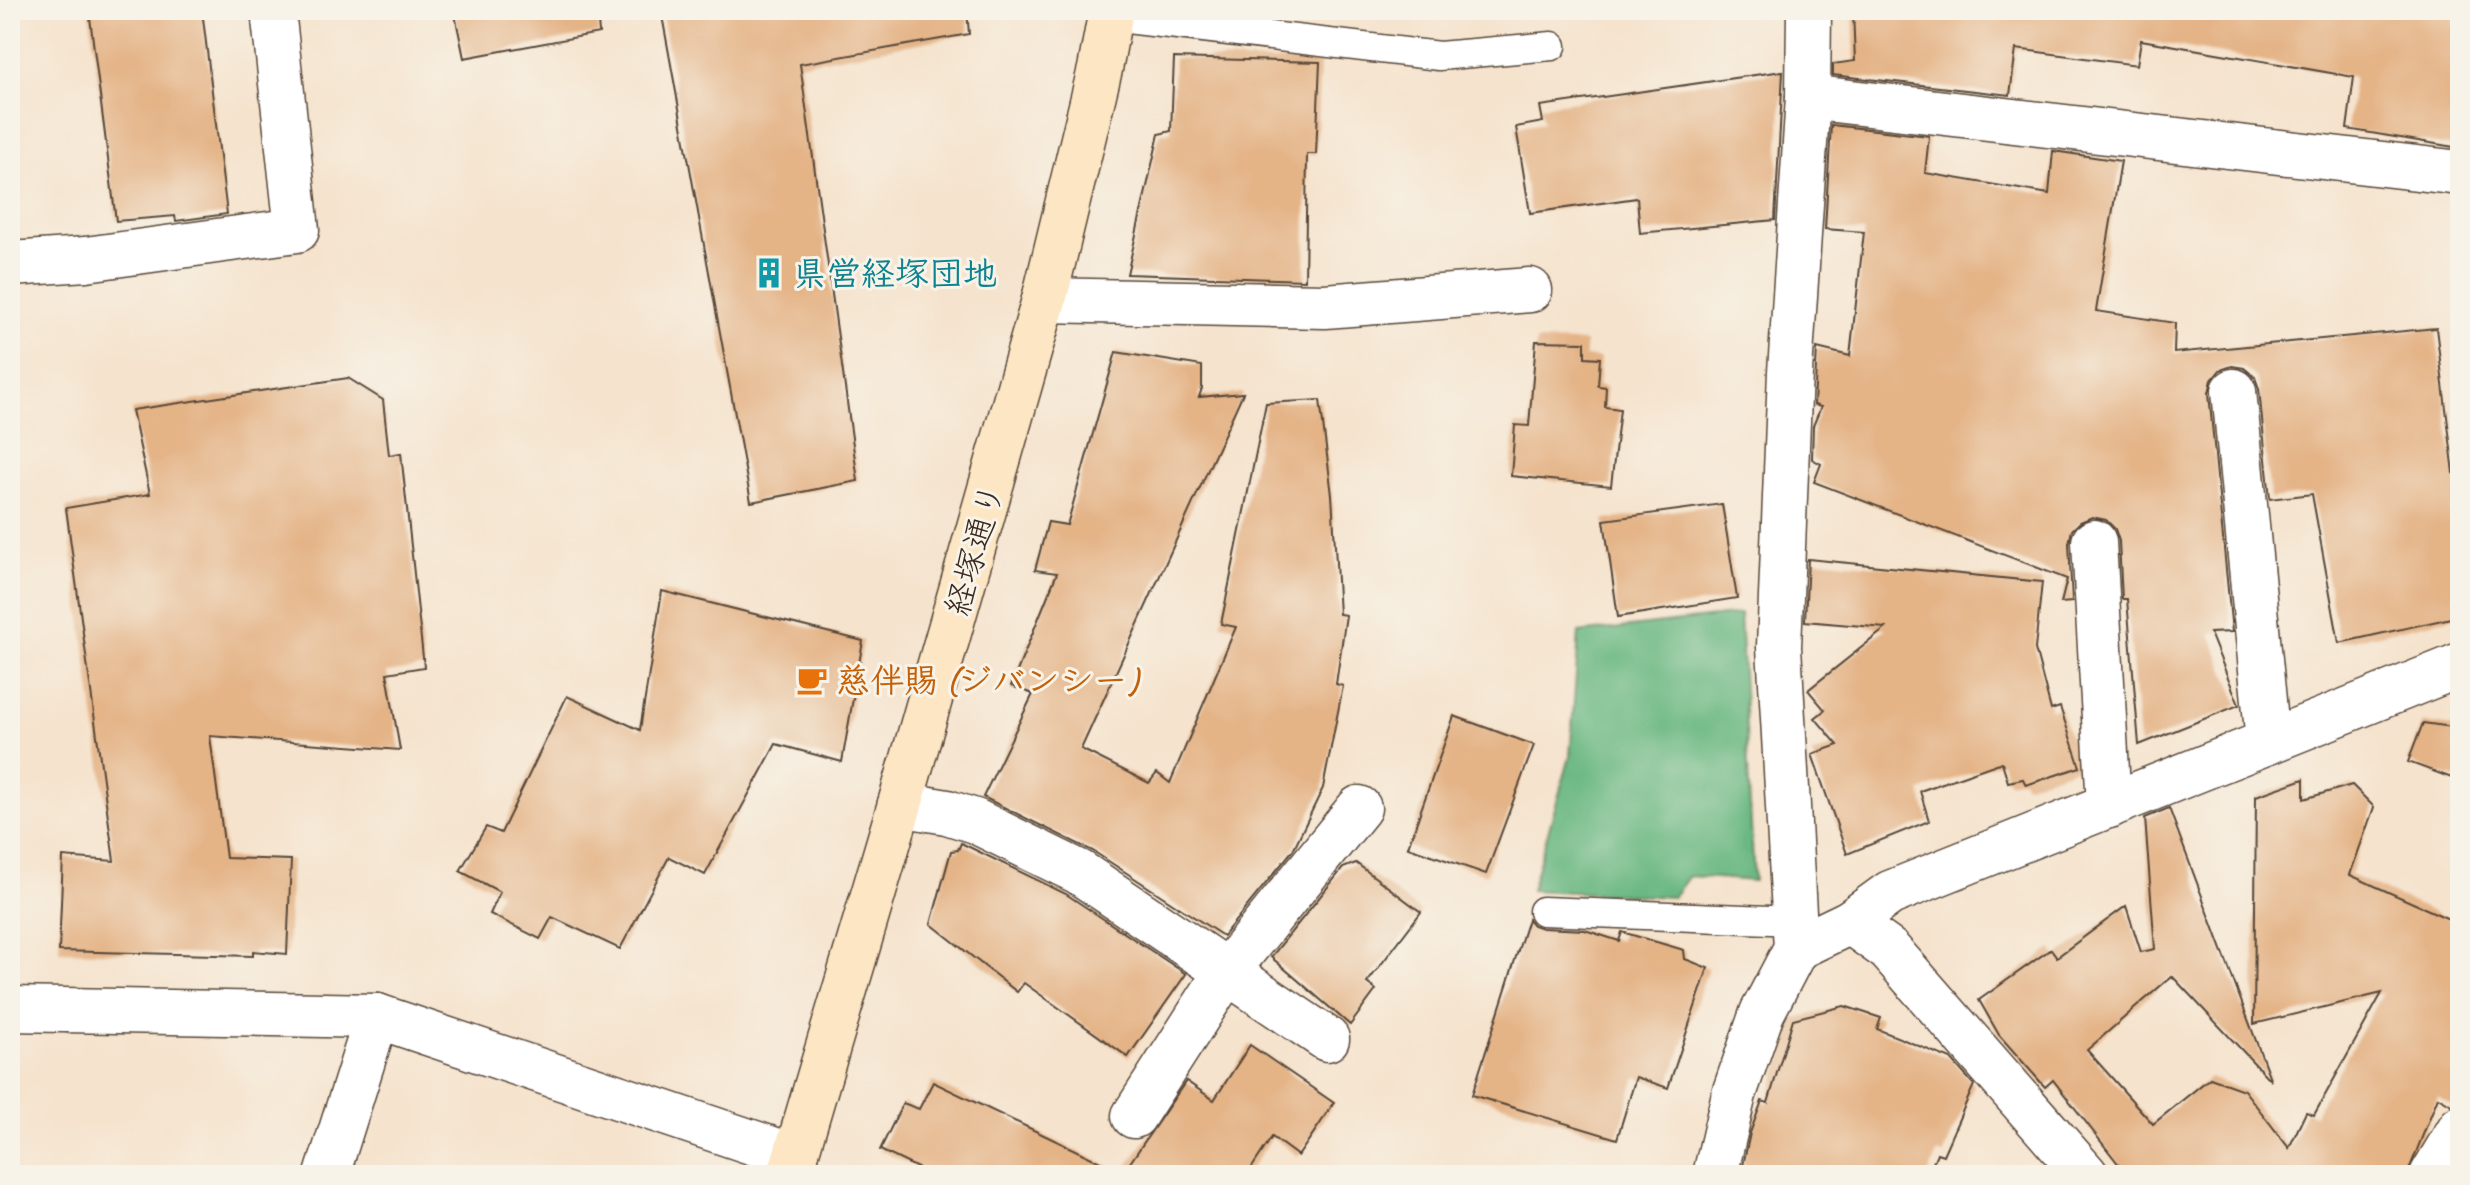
<svg xmlns="http://www.w3.org/2000/svg" width="2470" height="1185" font-family="Caveat,'Klee One',sans-serif">
<style>
.forest{fill:#6bb882;stroke:#537150;stroke-width:2}
.building{fill:#e4b386}
.lines{fill:none;stroke-linecap:round;stroke-linejoin:round}
.lane-casing{stroke:#574638;stroke-width:31}
.street-casing{stroke:#574638;stroke-width:47}
.secondary-casing{stroke:#574638;stroke-width:47}
.lane{stroke:#fff;stroke-width:28}
.street{stroke:#fff;stroke-width:44}
.secondary{stroke:#fce6c4;stroke-width:44}
.labels{text-anchor:middle;stroke-width:6;stroke-linejoin:round;paint-order:stroke}
.culture-label{font-size:34px;font-weight:bold;fill:#0d838f;stroke:#f7f3e8;text-anchor:start}
.street-label{font-size:34px;fill:#3b2a1e;stroke:#f7f3e8}
.food-label{font-size:34px;font-weight:bold;fill:#c56008;stroke:#f7f3e8;text-anchor:start}
</style>
<rect width="100%" height="100%" fill="#f7f3e8"/>
<filter id="ink" filterUnits="userSpaceOnUse"><feTurbulence type="fractalNoise" baseFrequency=".0125" numOctaves="2"/><feDisplacementMap in="SourceGraphic" scale="16" xChannelSelector="R" yChannelSelector="G"/><feConvolveMatrix kernelMatrix="1 2 1 2 8 2 1 2 1" color-interpolation-filters="sRGB"/></filter>
<filter id="wash" filterUnits="userSpaceOnUse"><feTurbulence type="fractalNoise" baseFrequency=".006" numOctaves="4" result="noise"/><feDisplacementMap in="SourceGraphic" scale="32" xChannelSelector="R" yChannelSelector="G"/><feGaussianBlur stdDeviation="1.8" result="paint"/><feColorMatrix in="noise" values="0 0 0 0 0 0 0 0 0 0 0 0 0 0 0 0 0 1.4 0 .05"/><feComposite in="paint" operator="in"/></filter>
<g filter="url(#wash)">
<rect width="100%" height="100%" fill="#f5e3cd"/>
<!-- forest -->
<path class="forest" d="M1740,614L1754,881L1689,876L1673,897L1531,890L1570,757L1579,633Z"/>
<g id="blocks">
<!-- building -->
<g class="building">
<path d="M89,10H202L227,214L176,221L175,216L116,221Z"/>
<path d="M454,10H597L599,33L464,58Z"/>
<path d="M661,10H967L969,34L800,64L858,481L751,502Z"/>
<path d="M1853,10H2460V148L2347,129L2354,77L2141,40L2137,65L2016,49L2010,95L1833,75V64L1855,61Z"/>
<path d="M1174,58L1320,62L1316,154H1307L1305,280L1127,274L1159,134L1171,131Z"/>
<path d="M1783,71L1775,220L1640,233L1637,198L1530,213L1516,127L1543,122L1540,106Z"/>
<path d="M1831,125L1929,136L1925,173L2049,194L2053,151L2121,161L2096,311L2175,323L2174,353L2436,328L2454,473L2460,472V616L2339,643L2312,494L2270,499L2259,389L2255,377L2244,368L2232,366L2220,370L2212,380L2209,393L2232,632L2210,633L2239,705L2139,745L2127,599H2122L2119,541L2115,529L2106,520L2092,517L2080,522L2072,530L2069,543L2072,602L2061,603L2067,579L1814,482L1821,464L1812,459L1813,426L1821,407L1814,405L1817,348L1850,356L1864,232L1825,229Z"/>
<path d="M1536,341L1585,342V357L1600,358L1598,386L1606,387L1605,407L1620,409L1611,486L1511,476L1515,425L1529,426Z"/>
<path d="M1116,352L1202,366V388L1199,397L1243,393L1081,749L1149,783L1157,773L1170,783L1236,627L1221,624L1266,403L1320,400L1332,495L1339,614L1346,615L1336,684L1343,686L1323,788L1293,850L1223,936L1093,851L983,797L1033,694L1011,686L1057,573L1035,570L1048,522L1067,525Z"/>
<path d="M348,378L383,400L389,455L401,453L424,667L387,673L400,750L210,736L226,858L291,860L287,954L253,951V956L59,951L63,857L114,861L66,508L150,494L132,410Z"/>
<path d="M1722,504L1737,598L1618,617L1604,520Z"/>
<path d="M1808,559L2042,582L2035,649L2051,710L2060,707L2080,767L2026,785L2023,779L2008,782L2002,762L1920,791L1929,821L1847,854L1812,754L1838,745L1815,718L1825,710L1808,690L1886,628L1805,621Z"/>
<path d="M662,591L863,641L842,762L776,744L705,875L669,857L620,949L552,917L540,939L490,914L500,892L460,871L486,827L501,833L567,696L640,730Z"/>
<path d="M1454,716L1534,745L1486,874L1408,847Z"/>
<path d="M2423,723L2460,728V781L2408,762Z"/>
<path d="M2304,779V799L2352,785L2374,807L2350,875L2460,924V1103L2452,1105L2438,1097L2407,1175H2127L2053,1080L2045,1087L1999,1035L1979,1000L2051,949L2057,957L2126,906L2141,952L2155,949L2145,818L2169,808L2271,1081L2172,976L2087,1050L2153,1124L2210,1078L2244,1090L2289,1148L2306,1112L2314,1115L2382,993L2254,1024L2256,796Z"/>
<path d="M961,843L1066,894L1186,974L1128,1057L1024,983L1017,992L931,924L951,851L958,850Z"/>
<path d="M1356,863L1421,912L1367,983L1376,990L1350,1025L1271,957L1343,868Z"/>
<path d="M1528,919L1533,925L1542,928L1585,930L1619,941L1622,932L1684,950L1685,959L1708,968L1668,1088L1636,1077L1617,1139L1472,1095Z"/>
<path d="M1844,1006L1881,1018L1877,1029L1951,1059L1974,1085L1943,1155L1937,1153L1928,1175H1741L1750,1133L1762,1101L1768,1103L1793,1019Z"/>
<path d="M1250,1045L1334,1103L1298,1156L1272,1137L1247,1175H932L880,1150L903,1103L919,1109L933,1082L1123,1173L1186,1081L1214,1100Z"/>
</g>
</g>
</g>
<g filter="url(#ink)">
<use href="#blocks" fill-opacity="0" stroke="#574638" stroke-width="2"/>
<g class="lines">
<!-- lane casing -->
<g class="lane-casing">
<g id="lane">
<path d="M1110,17L1439,56L1552,46"/>
<path d="M1543,911L1794,921"/>
</g>
</g>
<!-- street casing -->
<g class="street-casing">
<g id="street">
<path d="M1808,97L2460,173"/>
<path d="M10,264L86,259L297,230L273,10"/>
<path d="M1044,300L1325,306L1530,290"/>
<path d="M2234,391L2268,742"/>
<path d="M2094,542L2109,806"/>
<path d="M900,804L947,812L975,821L1079,872L1327,1039"/>
<path d="M1850,922L1889,950L2086,1175"/>
<path d="M1796,948L1850,922L1890,893L2460,665"/>
<path d="M10,1009L377,1016L796,1157"/>
<path d="M1134,1116L1227,971L1359,808"/>
<path d="M327,1175L377,1016"/>
<path d="M1715,1175L1734,1094L1762,1013L1796,948L1779,647L1790,372L1808,97L1809,10"/>
<path d="M2432,1175L2460,1128"/>
</g>
</g>
<!-- secondary casing -->
<g class="secondary-casing">
<path id="secondary" d="M790,1175L900,804L1044,300L1100,69L1111,10"/>
</g>
<!-- lane -->
<use href="#lane" class="lane"/>
<!-- street -->
<use href="#street" class="street"/>
<!-- secondary -->
<use href="#secondary" class="secondary"/>
</g>
</g>
<!-- icons -->
<defs>
<g id="building-bare" transform="scale(2.4)"><path d="M-4-6H4V6H1V3H-1V6H-4ZM-2.5-4.3h1.7v1.8h-1.7ZM.8-4.3h1.7v1.8H.8ZM-2.5-1h1.7V.8h-1.7ZM.8-1h1.7V.8H.8Z" fill="#0f9aa8" stroke="#f7f3e8" stroke-width="2.5" paint-order="stroke"/></g>
<g id="cafe-bare" transform="scale(2.4)"><path d="M-5.5-4.5H6V0H3Q3 3.5 0 3.5H-2.5Q-5.5 3.5-5.5 0ZM3-3.2v2h1.7v-2ZM-6 4.5H4V6H-6Z" fill="#e8710a" stroke="#f7f3e8" stroke-width="2.5" paint-order="stroke"/></g>
</defs>
<g fill-rule="evenodd">
<use href="#building-bare" x="769" y="273"/>
<use href="#cafe-bare" x="812" y="680"/>
</g>
<g class="labels">
<!-- culture labels -->
<g class="culture-label">
<text x="793" y="285">県営経塚団地</text>
</g>
<!-- street labels -->
<g class="street-label">
<text transform="translate(974 549) rotate(-74)" y="12">経塚通り</text>
</g>
<!-- food labels -->
<g class="food-label">
<text x="836" y="692">慈伴賜 (ジバンシー)</text>
</g>
</g>
<!-- margin -->
<rect width="2470" height="1185" fill="none" stroke="#f7f3e8" stroke-width="40"/>
</svg>
